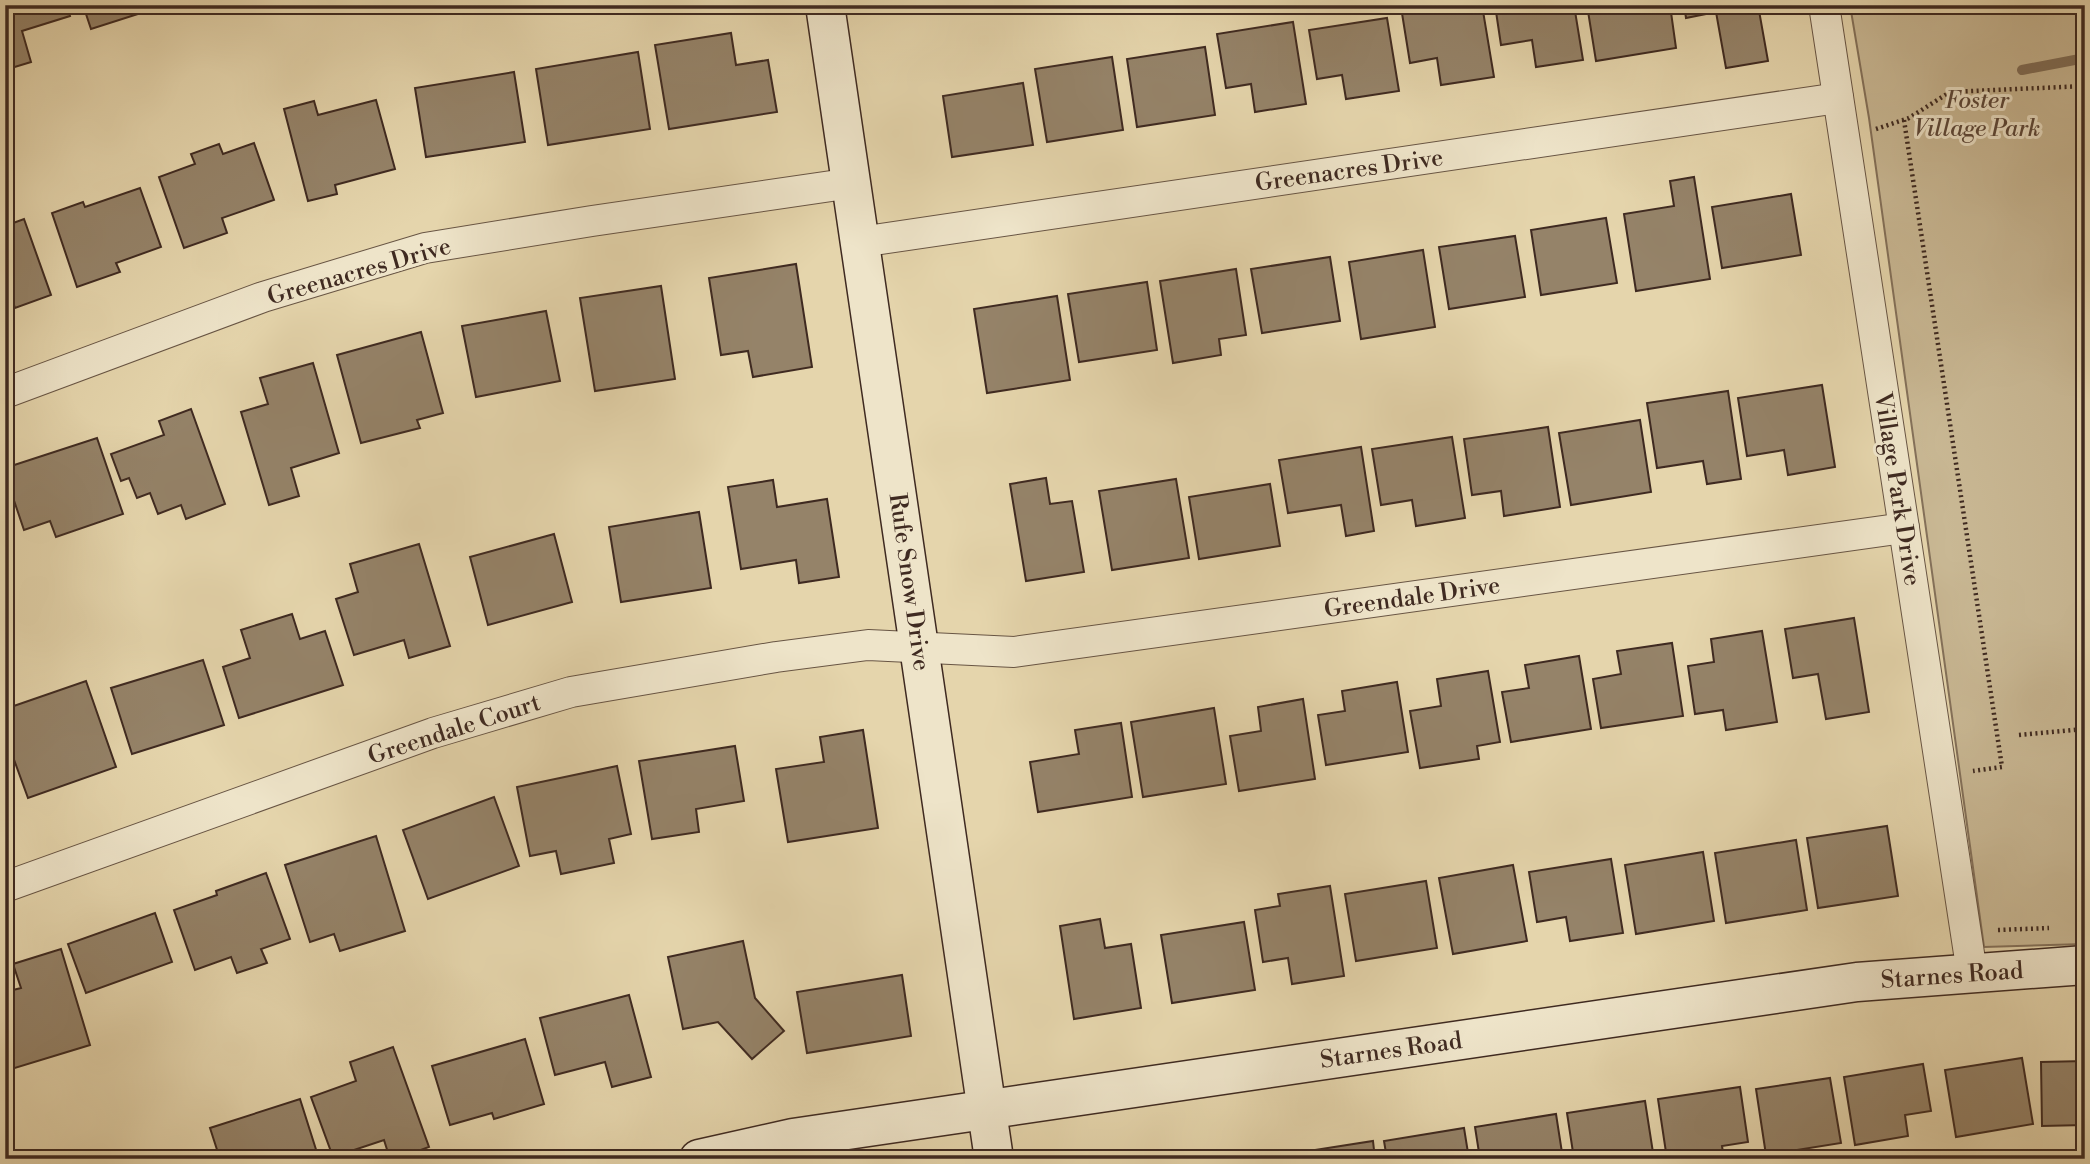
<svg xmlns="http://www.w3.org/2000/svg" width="2090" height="1164" font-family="'Libre Bodoni',serif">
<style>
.green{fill:#c9b894;stroke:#84715a;stroke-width:2}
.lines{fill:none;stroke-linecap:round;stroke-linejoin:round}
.stream{stroke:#816e58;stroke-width:10}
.building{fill:#958369;stroke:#3f2a21;stroke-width:2}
.minor-casing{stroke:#685544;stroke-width:32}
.secondary-casing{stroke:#3f2a21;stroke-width:41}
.path{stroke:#3f2a21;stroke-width:4.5;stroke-dasharray:2 3.5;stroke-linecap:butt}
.minor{stroke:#eee4c9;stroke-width:30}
.secondary{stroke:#eee4c9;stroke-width:38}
.labels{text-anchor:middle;stroke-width:6;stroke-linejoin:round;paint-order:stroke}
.park-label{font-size:24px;font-style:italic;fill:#5b4638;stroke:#eee4c9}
.street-label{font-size:24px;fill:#3f2a21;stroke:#eee4c9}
</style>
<rect width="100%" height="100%" fill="#e5d5ac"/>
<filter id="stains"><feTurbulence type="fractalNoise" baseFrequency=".00286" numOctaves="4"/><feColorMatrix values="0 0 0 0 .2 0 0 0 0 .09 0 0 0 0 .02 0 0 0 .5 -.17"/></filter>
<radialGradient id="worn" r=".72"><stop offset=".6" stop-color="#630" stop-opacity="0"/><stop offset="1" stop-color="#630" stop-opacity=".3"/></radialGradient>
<!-- green -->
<path class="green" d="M1850,5H2085V944L1984,947L1869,118Z"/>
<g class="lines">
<!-- stream -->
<path class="stream" d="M2022,70L2085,58"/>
</g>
<!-- building -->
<g class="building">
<path d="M5,5H67L70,16L22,31L31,62L5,70Z"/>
<path d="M83,5H166L91,29Z"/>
<path d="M1415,5H1482L1494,77L1441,85L1437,58L1410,63L1401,7Z"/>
<path d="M1495,5H1574L1583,60L1536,67L1532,40L1501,45Z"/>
<path d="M1587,5H1670L1676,48L1596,61Z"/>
<path d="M1684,5H1758L1768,61L1726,68L1716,12L1686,18Z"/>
<path d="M1387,18L1399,91L1346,99L1342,75L1317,79L1309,30Z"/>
<path d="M1293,22L1306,104L1255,112L1251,84L1226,88L1217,34Z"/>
<path d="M731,33L736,65L768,60L777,112L669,129L655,45Z"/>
<path d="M1205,47L1215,115L1137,127L1127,59Z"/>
<path d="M638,52L650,129L548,145L536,69Z"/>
<path d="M1112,57L1123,130L1047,142L1035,69Z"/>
<path d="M514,72L525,142L426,157L415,88Z"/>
<path d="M1023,83L1033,145L952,157L943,96Z"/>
<path d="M376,100L395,169L335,185L337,194L308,201L284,109L314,101L318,115Z"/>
<path d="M254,143L274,200L222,218L227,233L184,248L159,177L195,164L191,154L219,144L223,154Z"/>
<path d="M1694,177L1710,279L1636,291L1624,214L1674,206L1670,181Z"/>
<path d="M140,188L161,247L116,263L120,272L77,287L52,213L83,202L85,207Z"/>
<path d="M1791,194L1801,255L1722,268L1712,207Z"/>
<path d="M1606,218L1617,283L1541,295L1531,230Z"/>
<path d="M24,219L51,295L15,308L11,296L5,298V226Z"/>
<path d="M1515,236L1525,297L1449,309L1439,247Z"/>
<path d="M1423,250L1435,327L1361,339L1349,262Z"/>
<path d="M1330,257L1340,321L1262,333L1251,269Z"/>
<path d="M796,264L812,367L753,377L748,351L721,355L709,278Z"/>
<path d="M1236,269L1246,335L1219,339L1221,355L1173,363L1160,281Z"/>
<path d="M1147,282L1157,350L1079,362L1068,294Z"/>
<path d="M661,286L675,379L595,391L580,298Z"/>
<path d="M1057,296L1070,380L987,393L974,309Z"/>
<path d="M546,311L560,381L476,397L462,326Z"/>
<path d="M421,332L443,413L417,420L420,428L361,443L337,355Z"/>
<path d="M313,363L339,453L291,468L299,496L269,505L241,412L268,404L260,378Z"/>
<path d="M1822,385L1835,467L1788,475L1784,450L1747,456L1738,398Z"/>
<path d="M1728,391L1741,479L1707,484L1703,461L1657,468L1647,403Z"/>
<path d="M191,409L225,504L186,519L181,505L158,514L150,493L137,498L129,478L121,481L111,454L164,435L159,421Z"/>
<path d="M1640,420L1651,492L1571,505L1559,433Z"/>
<path d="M1548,427L1560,507L1504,516L1501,491L1472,495L1464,439Z"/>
<path d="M1452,437L1465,518L1416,526L1412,500L1381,505L1372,449Z"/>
<path d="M97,438L123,514L56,537L50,521L24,530L5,474V468Z"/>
<path d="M1361,447L1374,531L1346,536L1341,505L1288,513L1279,460Z"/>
<path d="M1046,478L1050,504L1072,501L1084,572L1026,581L1010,484Z"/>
<path d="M1176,479L1189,558L1112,570L1099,491Z"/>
<path d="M773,480L777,507L827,499L839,577L799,583L796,560L741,569L728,487Z"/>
<path d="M1270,484L1280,546L1199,559L1189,497Z"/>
<path d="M699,512L711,588L621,602L609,527Z"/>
<path d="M554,534L572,602L488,625L470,557Z"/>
<path d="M419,544L450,646L409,658L404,640L354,655L336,599L358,592L350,564Z"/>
<path d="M292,614L300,639L325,631L343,685L239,718L223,667L250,658L241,630Z"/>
<path d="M1854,618L1869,712L1826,719L1818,674L1793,678L1785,629Z"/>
<path d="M1762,631L1777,722L1726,730L1723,710L1695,714L1688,666L1714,662L1711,639Z"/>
<path d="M1672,643L1683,716L1601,728L1593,679L1621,674L1617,651Z"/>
<path d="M1579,656L1591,729L1511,742L1502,692L1529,688L1525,665Z"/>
<path d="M203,660L224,725L132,754L111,688Z"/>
<path d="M1488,671L1500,742L1477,746L1479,759L1420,768L1410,711L1441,706L1437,679Z"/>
<path d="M86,681L116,767L28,798L5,735V709Z"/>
<path d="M1397,682L1408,752L1326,765L1318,715L1345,711L1342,691Z"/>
<path d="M1303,699L1315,779L1239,791L1230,736L1261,731L1258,707Z"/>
<path d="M1214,708L1226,784L1143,797L1131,722Z"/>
<path d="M1121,723L1132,797L1038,812L1030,762L1079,754L1075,730Z"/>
<path d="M863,730L878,828L788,842L776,769L824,762L820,737Z"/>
<path d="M735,746L744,801L696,809L699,832L652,839L639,761Z"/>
<path d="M617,766L631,834L609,839L614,863L561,874L556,851L530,856L517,787Z"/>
<path d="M494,797L519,866L428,899L403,830Z"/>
<path d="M1887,826L1898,896L1818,908L1807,838Z"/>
<path d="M376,836L405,931L340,951L334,934L310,942L285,865Z"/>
<path d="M1796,840L1807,910L1726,923L1715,853Z"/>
<path d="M1703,852L1714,921L1636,934L1625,865Z"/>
<path d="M1611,859L1623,933L1570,941L1566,917L1537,922L1529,872Z"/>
<path d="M1513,865L1527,941L1453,954L1439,878Z"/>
<path d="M266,873L290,939L261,949L267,963L237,973L231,957L195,970L174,910L217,895L216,891Z"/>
<path d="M1426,881L1437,948L1356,961L1345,894Z"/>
<path d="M1330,886L1344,976L1292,984L1288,958L1263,962L1255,910L1280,906L1278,894Z"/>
<path d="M155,913L172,962L86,993L68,944Z"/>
<path d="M1100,919L1105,948L1131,944L1141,1008L1074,1019L1060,926Z"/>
<path d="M1244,922L1255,990L1172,1003L1161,935Z"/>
<path d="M743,941L755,998L784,1031L752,1059L718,1022L683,1029L668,957Z"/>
<path d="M61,949L90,1045L5,1071V992L21,988L13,964Z"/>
<path d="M902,975L911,1036L807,1053L797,992Z"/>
<path d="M629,995L651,1077L612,1087L605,1062L555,1075L540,1018Z"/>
<path d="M525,1039L544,1104L494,1119L492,1113L450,1125L432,1066Z"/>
<path d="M393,1047L429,1147L396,1159H390L384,1140L333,1157L311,1097L356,1081L350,1062Z"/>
<path d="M2022,1058L2033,1124L1956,1137L1945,1070Z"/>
<path d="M2085,1061V1125L2042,1126L2041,1062Z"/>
<path d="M1923,1064L1931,1111L1905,1115L1908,1136L1855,1145L1844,1077Z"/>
<path d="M1830,1078L1841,1143L1766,1155L1756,1089Z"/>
<path d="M1740,1087L1748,1142L1722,1146L1724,1159H1667L1658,1099Z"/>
<path d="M300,1099L319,1159H220L210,1128Z"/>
<path d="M1645,1101L1654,1159H1574L1567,1113Z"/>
<path d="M1556,1114L1563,1159H1480L1475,1127Z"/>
<path d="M1464,1128L1469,1159H1387L1384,1141Z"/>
<path d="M1373,1141L1375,1159H1290L1289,1154Z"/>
</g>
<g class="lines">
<!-- minor casing -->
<g class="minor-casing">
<g id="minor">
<path d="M1824,5L1972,973"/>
<path d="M860,242L1838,98"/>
<path d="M5,393L263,297L425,248L592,221L852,183"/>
<path d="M5,887L433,733L571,692L776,657L868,645L1014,652L1904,528"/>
</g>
</g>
<!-- secondary casing -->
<g class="secondary-casing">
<g id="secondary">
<path d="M825,5L994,1159"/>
<path d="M699,1159L793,1138L1857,982L2085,965"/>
</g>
</g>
<!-- path -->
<g class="path">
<path d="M1904,120L2002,767L1973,771"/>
<path d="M1876,129L1909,118L1950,92L2085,86"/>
<path d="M2077,730L2081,783"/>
<path d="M2019,735L2085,729"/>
<path d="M1998,930L2049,928"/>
</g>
<!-- minor -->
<use href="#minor" class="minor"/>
<!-- secondary -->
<use href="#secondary" class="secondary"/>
</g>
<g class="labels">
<!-- park labels -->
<g class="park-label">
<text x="1977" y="108">Foster<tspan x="1977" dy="28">Village Park</tspan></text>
</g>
<!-- street labels -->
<g class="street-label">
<text transform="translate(1349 170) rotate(-8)" y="8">Greenacres Drive</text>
<text transform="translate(359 271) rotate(-16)" y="8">Greenacres Drive</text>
<text transform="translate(1898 489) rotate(81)" y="8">Village Park Drive</text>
<text transform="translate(910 582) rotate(82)" y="8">Rufe Snow Drive</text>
<text transform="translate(1412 597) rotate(-8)" y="8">Greendale Drive</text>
<text transform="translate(454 729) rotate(-18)" y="8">Greendale Court</text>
<text transform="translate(1952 975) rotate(-4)" y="8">Starnes Road</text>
<text transform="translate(1391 1050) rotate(-8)" y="8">Starnes Road</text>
</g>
</g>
<!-- margin -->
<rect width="2090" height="1164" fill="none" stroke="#e5d5ac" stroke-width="28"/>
<rect x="7" y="7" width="2076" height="1150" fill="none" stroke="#3f2a21" stroke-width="3.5"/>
<rect x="14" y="14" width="2062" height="1136" fill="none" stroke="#3f2a21" stroke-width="2"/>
<rect width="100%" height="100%" filter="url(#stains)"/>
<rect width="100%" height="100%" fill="url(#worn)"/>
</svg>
